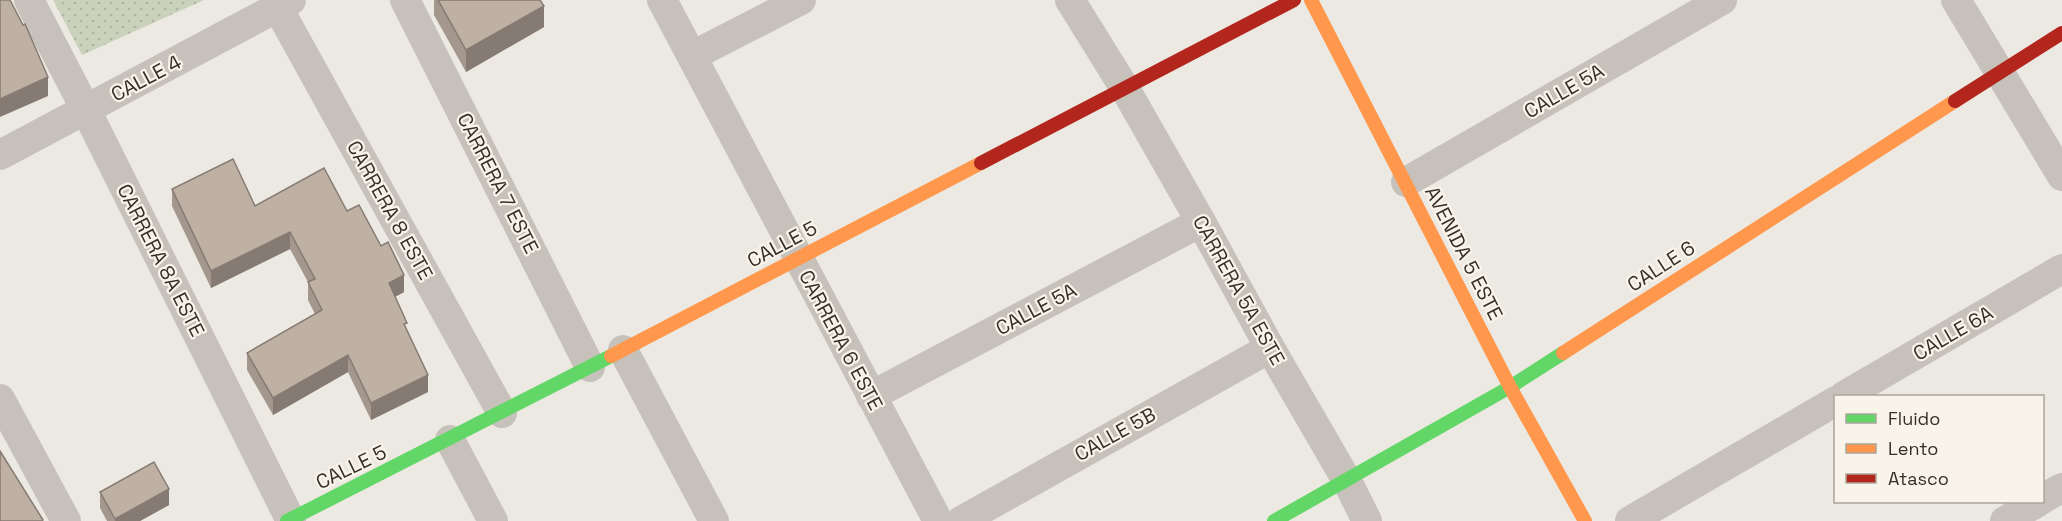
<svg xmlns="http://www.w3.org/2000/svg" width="2062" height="521" font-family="'Space Grotesk',sans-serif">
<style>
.park{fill:url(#park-dots)}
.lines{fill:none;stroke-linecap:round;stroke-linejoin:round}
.street{stroke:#c6c1ba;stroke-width:30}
.fast{stroke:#63d668;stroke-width:14}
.slow{stroke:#ff974d;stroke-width:14}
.jam{stroke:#b3261e;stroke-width:14}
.wall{fill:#a4978d}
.shaded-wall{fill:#867b73}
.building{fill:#bfb0a4;stroke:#867b73;stroke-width:1.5}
.labels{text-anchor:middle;stroke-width:4.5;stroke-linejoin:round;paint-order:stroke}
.street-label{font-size:20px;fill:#362f29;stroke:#f9f4e9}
</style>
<defs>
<pattern id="park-dots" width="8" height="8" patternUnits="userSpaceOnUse" patternTransform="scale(1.5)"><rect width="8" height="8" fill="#cad2bc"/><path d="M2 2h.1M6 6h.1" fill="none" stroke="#aeb5a2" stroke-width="1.8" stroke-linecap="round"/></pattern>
</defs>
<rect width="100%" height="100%" fill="#ece9e2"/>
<!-- park -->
<path class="park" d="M53,0H204L82,55Z"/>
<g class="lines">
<!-- street -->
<g class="street">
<path d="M29,0L86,110L291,521"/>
<path d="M405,0L590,367"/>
<path d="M662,0L938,521"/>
<path d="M1070,0L1124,87L1201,222L1270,348L1346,479L1367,521"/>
<path d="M1956,0L2062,176"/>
<path d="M278,8L502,413"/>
<path d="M692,56L801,0"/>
<path d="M0,155L291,0"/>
<path d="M1406,182L1722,0"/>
<path d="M623,350L714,521"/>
<path d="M871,396L1201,222"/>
<path d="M1844,396L2062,269"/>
<path d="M0,399L66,521"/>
<path d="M450,440L493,521"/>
<path d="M2042,499L2062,488"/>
<path d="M961,521L1270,348"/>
<path d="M1630,521L1836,401"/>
<path d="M2005,521L2038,502"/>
</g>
<!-- fast -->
<g class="fast">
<path d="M287,521L611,356"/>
<path d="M1274,521L1510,387L1563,353"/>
</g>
<!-- slow -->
<g class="slow">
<path d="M1311,0L1510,387L1585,521"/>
<path d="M1563,353L1955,101"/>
<path d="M611,356L981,163"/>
</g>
<!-- jam -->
<g class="jam">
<path d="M1955,101L2062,33"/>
<path d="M981,163L1294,0"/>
</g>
</g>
<!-- wall -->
<g class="wall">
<path d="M434,0H540L544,27L466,72L434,15Z"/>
<path d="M172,189L255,206L347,211L404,292L395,297L428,392L371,420L348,372L273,415L247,370V353L315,314L308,300V282L290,249L211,288L172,206Z"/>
<path d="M100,492L169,505L140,521H107L100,508Z"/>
</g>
<!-- shaded-wall -->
<g class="shaded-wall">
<path d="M544,6V27L466,72V50Z"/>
<path d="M48,77V96L0,117V99Z"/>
<path d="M290,232V249L211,288V271Z"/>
<path d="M404,275V292L389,300V283Z"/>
<path d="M348,355V372L273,415V398Z"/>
<path d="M428,375V392L371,420V403Z"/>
<path d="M169,489V505L140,521H115V519Z"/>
</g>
<!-- building -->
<g class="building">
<path d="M0,0H10L23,25L25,24L48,77L0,99Z"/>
<path d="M438,0H540L544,6L466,50Z"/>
<path d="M233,159L255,206L324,168L347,211L359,205L381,246L388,242L404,275L389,283L407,323L404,324L428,375L371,403L348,355L273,398L247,353L322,310L308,282L315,279L290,232L211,271L172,189Z"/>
<path d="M0,451L43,520L42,521H0Z"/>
<path d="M154,462L169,489L115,519L100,492Z"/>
</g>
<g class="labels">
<!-- street labels -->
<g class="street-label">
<text transform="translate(146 78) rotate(-28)" y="7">CALLE 4</text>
<text transform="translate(1564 91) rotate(-30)" y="7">CALLE 5A</text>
<text transform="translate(498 183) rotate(63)" y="7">CARRERA 7 ESTE</text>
<text transform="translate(390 210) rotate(61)" y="7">CARRERA 8 ESTE</text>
<text transform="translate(782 244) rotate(-28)" y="7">CALLE 5</text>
<text transform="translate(1464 253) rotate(63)" y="7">AVENIDA 5 ESTE</text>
<text transform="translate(161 260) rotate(63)" y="7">CARRERA 8A ESTE</text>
<text transform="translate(1661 266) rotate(-33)" y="7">CALLE 6</text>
<text transform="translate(1239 290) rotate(61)" y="7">CARRERA 5A ESTE</text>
<text transform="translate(1036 309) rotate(-28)" y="7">CALLE 5A</text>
<text transform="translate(1953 333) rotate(-30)" y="7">CALLE 6A</text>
<text transform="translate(841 340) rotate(62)" y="7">CARRERA 6 ESTE</text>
<text transform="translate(1115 434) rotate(-29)" y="7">CALLE 5B</text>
<text transform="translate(351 467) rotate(-26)" y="7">CALLE 5</text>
</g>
</g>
<!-- legend -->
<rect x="1834" y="395" width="210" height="108" fill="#f9f4e9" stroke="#aba59c" stroke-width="1.5"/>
<rect x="1846" y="414" width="30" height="9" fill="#63d668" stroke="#aba59c" stroke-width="1.5"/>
<text x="1888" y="425" font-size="18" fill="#362f29">Fluido</text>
<rect x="1846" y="444" width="30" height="9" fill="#ff974d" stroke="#aba59c" stroke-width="1.5"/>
<text x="1888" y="455" font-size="18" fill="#362f29">Lento</text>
<rect x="1846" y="474" width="30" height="9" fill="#b3261e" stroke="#aba59c" stroke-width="1.5"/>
<text x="1888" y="485" font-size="18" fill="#362f29">Atasco</text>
</svg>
